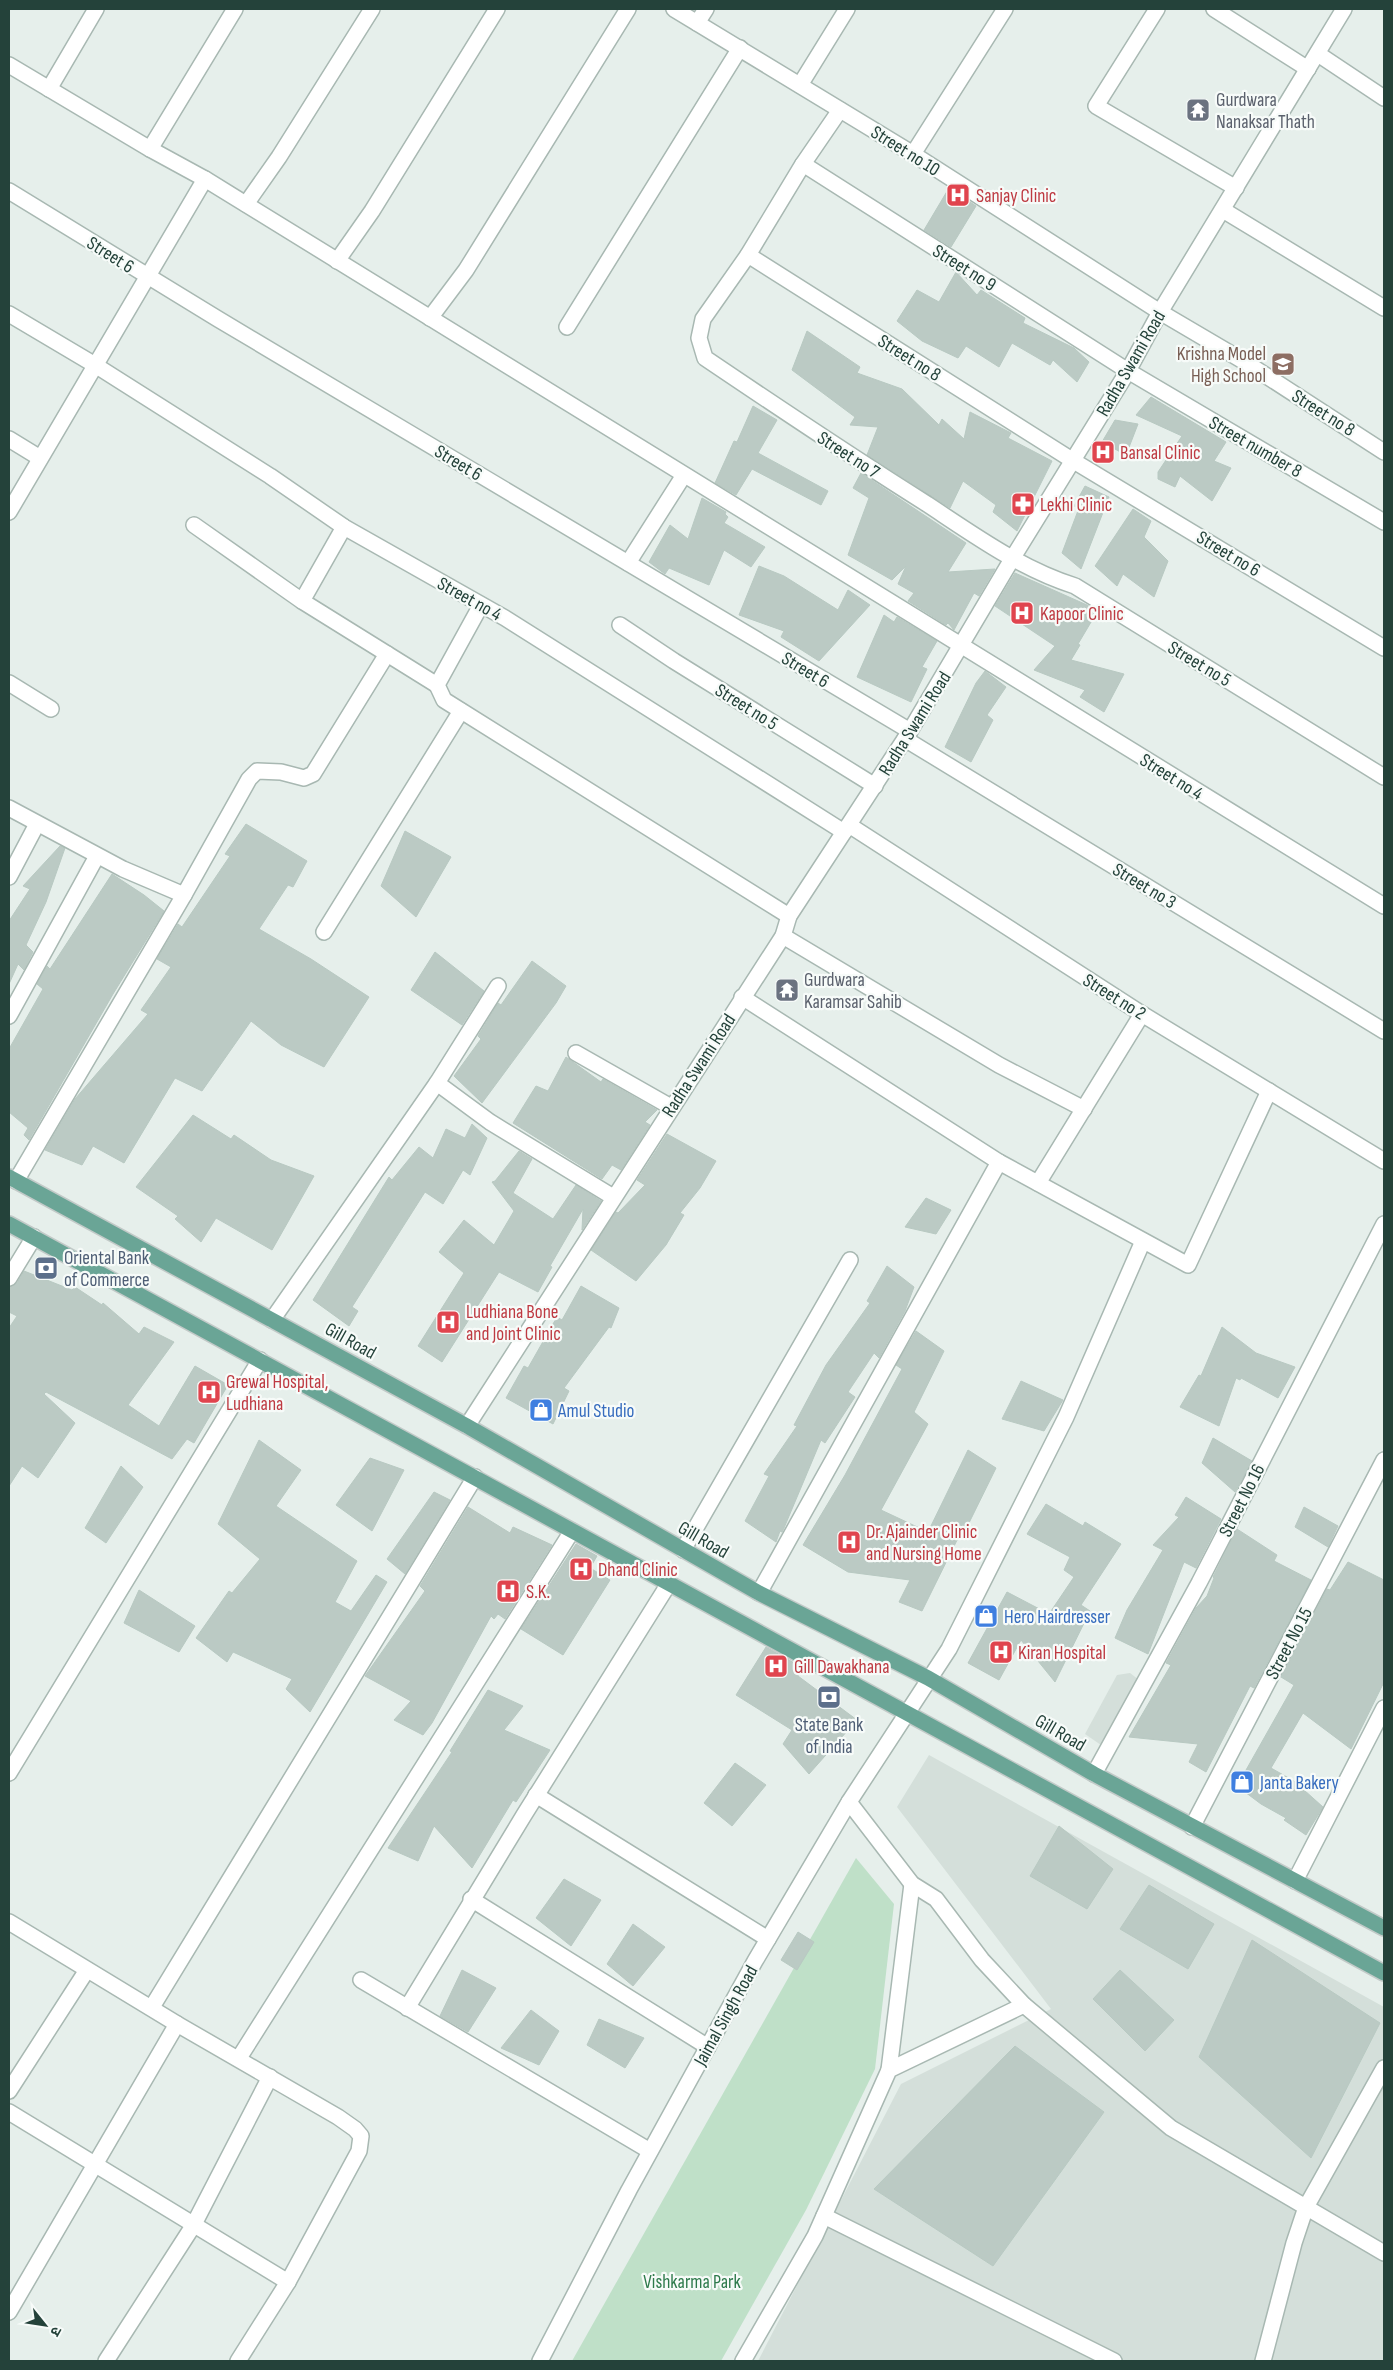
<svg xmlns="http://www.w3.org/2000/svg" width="1393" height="2370" font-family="'Sofia Sans Condensed','Noto Sans Devanagari',sans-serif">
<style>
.built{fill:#d4dfda}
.green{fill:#bfe0c8}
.building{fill:#bbcac4;stroke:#b8c9c2}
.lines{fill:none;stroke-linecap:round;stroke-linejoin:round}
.minor-casing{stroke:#a8b8b2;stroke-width:18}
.major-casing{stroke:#c2cac8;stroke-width:18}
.minor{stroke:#fff;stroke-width:15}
.major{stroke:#6aa596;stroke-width:15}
.labels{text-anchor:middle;stroke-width:4.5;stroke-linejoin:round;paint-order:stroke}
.worship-label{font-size:19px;fill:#5b616d;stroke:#f7fbf9;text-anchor:start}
.street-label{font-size:19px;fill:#24423a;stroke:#f7fbf9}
.health-label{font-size:19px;fill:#be3a42;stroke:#f7fbf9;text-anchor:start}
.education-label{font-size:19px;fill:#785e54;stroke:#f7fbf9;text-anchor:end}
.service-label{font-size:19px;fill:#4e5e75;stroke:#f7fbf9;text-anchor:start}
.shop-label{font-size:19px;fill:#366cbe;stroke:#f7fbf9;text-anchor:start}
.park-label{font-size:19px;fill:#2d7a4b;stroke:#f7fbf9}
</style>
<rect width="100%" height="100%" fill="#e6efeb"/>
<!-- built -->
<g class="built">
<path d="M1130,1673L1139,1680L1101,1745L1085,1734L1117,1675Z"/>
<path d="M929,1755L1384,2007V2361H758L901,2084L1051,2009L897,1807Z"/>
</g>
<!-- green -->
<path class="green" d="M856,1858L894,1904L875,2069L806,2210L721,2361H572Z"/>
<!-- building -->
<g class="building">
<path d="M949,188L976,206L951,247L924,230Z"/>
<path d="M956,272L977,295L981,290L1025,318L1023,323L1074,348L1089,362L1077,382L1053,360L1050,365L1012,343L999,367L966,346L958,358L922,341L897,321L917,290L939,302Z"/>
<path d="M807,331L860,367L857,373L902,389L939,425L942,419L964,439L970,412L1011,433L1008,438L1052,461L1017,531L993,512L996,505L963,481L950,508L867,455L878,427L850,425L855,417L792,370Z"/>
<path d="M1151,397L1226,442L1214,461L1231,468L1212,501L1180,476L1175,487L1158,479V472L1182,436L1136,415Z"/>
<path d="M753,406L777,420L758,453L828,491L821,505L752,469L736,495L715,483L734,441L737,442Z"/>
<path d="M1115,420L1138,424L1126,455L1102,442Z"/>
<path d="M861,473L966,543L948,572L995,569L979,596L974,593L954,630L948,623L946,625L908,601L914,593L898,584L906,566L892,580L848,555L869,498L853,488Z"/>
<path d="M1085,486L1109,497L1081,569L1062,553L1079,508L1074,506Z"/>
<path d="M702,498L726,512L725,514L728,517L724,523L765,547L751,567L724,550L709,585L669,568L665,574L649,562L670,525L688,539Z"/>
<path d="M1133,509L1151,521L1144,537L1168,561L1154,597L1123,574L1117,586L1095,566Z"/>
<path d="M759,566L784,576L838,610L848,590L870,605L819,661L781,637L784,631L739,615Z"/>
<path d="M1015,573L1087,605L1097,612L1078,644L1080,645L1071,660L1124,674L1104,712L1080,697L1085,690L1034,670L1055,646L995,606Z"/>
<path d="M884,615L894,622L897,617L937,641L922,667L927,669L911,702L857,677Z"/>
<path d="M985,671L1006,687L987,715L993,720L971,762L945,747L976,683Z"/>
<path d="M246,824L307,861L293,887L288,885L259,929L311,959L369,997L324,1067L281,1045L251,1021L202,1091L175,1078L124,1163L93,1146L82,1165L45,1150L75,1099L148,1014L141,1010L171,967L157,959L178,924L182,927L230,856L225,854Z"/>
<path d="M405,831L451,857L416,917L381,886Z"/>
<path d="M60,846L65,848L46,902L26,945L33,952L24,970L18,964L9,984V921L30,889L23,886Z"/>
<path d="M112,874L144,895L164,911L113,994L29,1140L24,1135L28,1128L9,1112V1049L43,989L37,984L47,966L50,969Z"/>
<path d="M435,952L484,991L462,1025L411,990Z"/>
<path d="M532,961L566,986L556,1003L482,1103L454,1076L481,1039L478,1036L498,1003L501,1005Z"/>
<path d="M566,1057L601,1082L603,1079L657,1110L645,1122L650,1125L621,1170L612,1165L602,1179L513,1123L536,1086L548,1091Z"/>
<path d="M193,1115L231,1139L234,1135L271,1160L314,1176L272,1250L216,1218L201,1242L175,1219L178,1216L136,1187Z"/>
<path d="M472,1124L487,1138L470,1175L463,1170L443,1204L425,1192L352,1307L358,1311L349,1326L313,1300L389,1177L392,1180L419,1147L433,1158L446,1129L465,1138Z"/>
<path d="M667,1134L716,1161L700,1188L680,1213L684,1215L666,1245L636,1281L591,1250L616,1212L618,1213L645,1185L637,1180Z"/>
<path d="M519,1151L532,1159L513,1193L553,1219L576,1185L601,1201L582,1230L583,1209L550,1266L552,1267L538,1292L499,1272L442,1362L418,1346L464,1273L439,1252L464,1220L494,1245L514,1211L492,1182L495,1181Z"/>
<path d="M926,1198L951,1210L936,1234L905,1227Z"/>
<path d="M887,1266L914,1287L905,1311L879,1358L874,1353L848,1392L855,1397L825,1443L821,1440L784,1528L782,1532L780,1531L776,1542L745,1521L769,1476L764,1474L797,1426L794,1425L826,1365L870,1303L867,1301Z"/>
<path d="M24,1271L72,1290L75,1287L102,1305L103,1303L139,1334L144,1327L174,1342L128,1405L159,1426L195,1366L228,1385L194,1443L187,1439L172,1459L46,1392L44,1394L75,1423L38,1478L22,1466L9,1486V1328L17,1316L9,1312V1287L17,1283Z"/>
<path d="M581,1286L619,1308L611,1328L609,1327L564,1388L569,1391L553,1424L506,1398L524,1366L528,1368L557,1317L562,1320Z"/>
<path d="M1222,1327L1256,1353L1295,1367L1278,1398L1241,1378L1240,1380L1236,1378L1219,1426L1180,1407L1199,1375L1201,1376Z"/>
<path d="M916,1331L944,1351L914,1412L928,1424L881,1510L928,1532L968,1450L996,1468L966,1529L963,1528L922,1611L899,1602L910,1580L848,1572L803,1545L845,1475L902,1369L896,1365Z"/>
<path d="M1021,1381L1063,1400L1044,1431L1002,1419Z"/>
<path d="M1213,1438L1252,1461L1235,1492L1202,1463Z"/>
<path d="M259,1440L301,1470L276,1506L357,1561L335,1602L351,1611L376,1575L387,1582L310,1712L286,1689L292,1679L233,1652L227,1662L196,1638L229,1591L232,1593L260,1559L218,1524Z"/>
<path d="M370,1458L404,1470L372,1531L336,1505Z"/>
<path d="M121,1466L143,1487L106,1543L85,1528Z"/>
<path d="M434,1492L450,1500L405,1574L387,1559Z"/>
<path d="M1186,1497L1221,1519L1196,1568L1184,1562L1148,1654L1115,1638L1127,1610L1163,1550L1153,1545L1179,1517L1175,1515Z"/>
<path d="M1046,1504L1083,1526L1085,1522L1121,1544L1081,1605L1090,1611L1055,1682L1021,1640L999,1680L968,1663L1007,1592L1049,1614L1074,1577L1064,1570L1070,1557L1027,1534Z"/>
<path d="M468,1507L510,1533L513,1527L552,1545L505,1619L498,1614L494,1619L491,1616L432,1723L423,1735L394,1720L411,1701L365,1676L425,1591L420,1586Z"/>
<path d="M1304,1507L1338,1526L1328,1547L1295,1527Z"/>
<path d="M1237,1529L1277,1555L1274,1561L1311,1580L1254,1688L1250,1686L1206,1772L1189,1762L1198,1744L1129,1737L1171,1665L1166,1663L1196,1608L1207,1596L1214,1578L1213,1577Z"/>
<path d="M576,1544L597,1556L590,1568L610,1580L563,1655L521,1629Z"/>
<path d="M1348,1562L1384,1580V1682L1351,1749L1303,1713L1271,1768L1294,1781L1323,1807L1306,1835L1284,1820L1286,1818L1261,1804L1237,1786L1294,1685L1281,1677L1327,1589L1330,1590Z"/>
<path d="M139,1590L195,1626L179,1652L124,1623Z"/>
<path d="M766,1647L803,1668L798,1676L857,1720L809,1774L783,1744L792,1730L736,1695Z"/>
<path d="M488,1690L523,1706L504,1730L550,1750L516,1802L513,1800L472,1868L434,1826L418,1861L388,1848L452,1752L450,1751Z"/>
<path d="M735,1763L766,1785L732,1826L704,1803Z"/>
<path d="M1059,1826L1113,1869L1087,1909L1030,1876Z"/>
<path d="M564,1879L601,1900L571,1946L536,1918Z"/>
<path d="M1149,1885L1214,1924L1188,1969L1120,1929Z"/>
<path d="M633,1924L665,1947L633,1986L607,1964Z"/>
<path d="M798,1932L814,1942L797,1970L781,1960Z"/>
<path d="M1252,1940L1380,2023L1311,2158L1199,2057Z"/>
<path d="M462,1970L496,1988L468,2032L440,2016Z"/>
<path d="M1120,1970L1174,2020L1145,2051L1093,1999Z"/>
<path d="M531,2010L559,2031L539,2065L501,2048Z"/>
<path d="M599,2019L644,2038L625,2068L587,2045Z"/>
<path d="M1015,2046L1104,2112L993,2266L874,2189Z"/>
</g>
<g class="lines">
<!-- minor casing -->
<g class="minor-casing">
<g id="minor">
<path d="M674,9L913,154L1160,312L1245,362L1384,452"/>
<path d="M1157,9L1096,106L1236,188"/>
<path d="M1214,9L1308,69"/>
<path d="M697,23L706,9"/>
<path d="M1318,54L1384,98"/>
<path d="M9,65L150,149L205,179L1384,906"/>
<path d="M800,85L847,9"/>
<path d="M49,89L96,9"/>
<path d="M840,110L803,164L748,255L703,319L699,338L705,358C779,408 852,457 927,504C974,535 1021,569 1075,586L1384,777"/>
<path d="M150,149L235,9"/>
<path d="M913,154L1005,9"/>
<path d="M803,164L1128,371L1384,522"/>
<path d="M9,191L218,319L910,731"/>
<path d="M246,204L279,157L372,9"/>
<path d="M1223,210L1384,308"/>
<path d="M748,255L1072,460L1384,648"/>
<path d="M337,261L372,211L497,9"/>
<path d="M9,314L95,365L270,476L344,527L505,618L844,832"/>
<path d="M430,318L466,270L628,9"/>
<path d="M567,327L740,48"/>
<path d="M9,439L40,458"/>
<path d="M9,512L205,179"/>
<path d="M194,525L302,601"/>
<path d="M344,527L302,601L437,685"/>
<path d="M628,563L684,475"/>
<path d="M481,605L437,685L444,700L789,916"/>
<path d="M620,625L674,661L875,786"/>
<path d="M9,683L51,709"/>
<path d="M905,739L1384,1031"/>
<path d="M9,808L123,869L184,895"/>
<path d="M849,825L1142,1014L1384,1161"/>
<path d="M9,877L37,824"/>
<path d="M324,932L461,711"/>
<path d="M783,936L999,1065L1084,1109"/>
<path d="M742,997L999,1162L1188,1265L1269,1091"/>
<path d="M9,1016L97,856"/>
<path d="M576,1053L671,1107"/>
<path d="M437,1083L490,1122L613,1197"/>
<path d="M16,1181L184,895L249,779L257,771L281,772L304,778L313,774L387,654"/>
<path d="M1038,1183L1142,1014"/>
<path d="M9,1278L34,1237"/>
<path d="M272,1320L437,1083L498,986"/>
<path d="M467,1426L783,936L789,916L910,731L1012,559L1128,371L1160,312L1344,9"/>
<path d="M683,1550L850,1260"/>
<path d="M759,1593L999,1162"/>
<path d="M9,1773L260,1360"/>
<path d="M1094,1774L1199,1583L1384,1224"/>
<path d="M536,1795L768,1939"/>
<path d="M849,1802L912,1884L936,1899L982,1960L1024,2005L1171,2128L1384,2253"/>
<path d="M1192,1827L1384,1460"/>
<path d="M1295,1881L1384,1708"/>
<path d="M471,1899L708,2047"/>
<path d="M9,1922L177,2024L9,2312"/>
<path d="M361,1980L650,2151"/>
<path d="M152,2007L475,1477"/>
<path d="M407,2008L524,1815L668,1585"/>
<path d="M177,2024L338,2117L355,2129L361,2136L359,2151L288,2282L238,2361"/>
<path d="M239,2058L572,1531"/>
<path d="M889,2070L912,1884"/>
<path d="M9,2091L87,1970"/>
<path d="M9,2112L288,2282"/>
<path d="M824,2216L1114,2361"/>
<path d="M106,2361L193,2226L270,2077"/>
<path d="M540,2361L629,2190L755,1961L849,1802L949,1649L1066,1417L1143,1241"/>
<path d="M743,2361L815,2236L889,2070L1024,2005"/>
<path d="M1263,2361L1294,2243L1306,2207L1384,2068"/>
</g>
</g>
<!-- major casing -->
<g class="major-casing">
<g id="major">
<path d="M9,1177L467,1426L759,1593L928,1678L1094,1774L1384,1928"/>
<path d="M9,1224L1384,1973"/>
</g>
</g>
<!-- minor -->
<use href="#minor" class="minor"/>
<!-- major -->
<use href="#major" class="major"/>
</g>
<!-- icons -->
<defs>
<g id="temple-square" transform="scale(1.25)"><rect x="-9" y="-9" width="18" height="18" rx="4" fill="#6b7280" stroke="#f7fbf9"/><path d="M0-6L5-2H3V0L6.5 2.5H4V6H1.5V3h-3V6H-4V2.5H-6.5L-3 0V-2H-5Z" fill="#fff"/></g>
<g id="hospital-square" transform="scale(1.25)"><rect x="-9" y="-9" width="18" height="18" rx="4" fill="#e0444e" stroke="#f7fbf9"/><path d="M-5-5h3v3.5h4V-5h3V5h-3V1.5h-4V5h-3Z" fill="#fff"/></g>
<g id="school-square" transform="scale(1.25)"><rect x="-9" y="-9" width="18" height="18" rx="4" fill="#8d6e63" stroke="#f7fbf9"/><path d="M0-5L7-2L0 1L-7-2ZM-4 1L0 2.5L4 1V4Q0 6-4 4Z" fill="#fff"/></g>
<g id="pharmacy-square" transform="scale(1.25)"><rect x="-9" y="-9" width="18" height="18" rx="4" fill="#e0444e" stroke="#f7fbf9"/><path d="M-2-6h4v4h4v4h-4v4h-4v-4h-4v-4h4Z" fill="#fff"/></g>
<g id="bank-square" transform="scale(1.25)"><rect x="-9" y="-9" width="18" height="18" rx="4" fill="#5c6f8a" stroke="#f7fbf9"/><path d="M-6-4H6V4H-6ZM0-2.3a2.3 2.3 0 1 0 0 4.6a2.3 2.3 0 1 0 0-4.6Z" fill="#fff"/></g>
<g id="shop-square" transform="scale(1.25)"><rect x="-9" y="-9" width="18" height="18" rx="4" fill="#3f7fe0" stroke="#f7fbf9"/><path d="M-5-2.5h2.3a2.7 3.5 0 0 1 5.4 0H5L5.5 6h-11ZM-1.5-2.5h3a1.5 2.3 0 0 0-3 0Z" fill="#fff"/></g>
</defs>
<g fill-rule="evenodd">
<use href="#temple-square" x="1198" y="110"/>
<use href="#hospital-square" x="958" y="195"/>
<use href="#school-square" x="1283" y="364"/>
<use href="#hospital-square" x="1103" y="452"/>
<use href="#pharmacy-square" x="1023" y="504"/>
<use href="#hospital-square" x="1022" y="613"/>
<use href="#temple-square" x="787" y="990"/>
<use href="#bank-square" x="46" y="1268"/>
<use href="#hospital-square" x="448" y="1322"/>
<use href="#hospital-square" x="209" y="1392"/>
<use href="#shop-square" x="541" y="1410"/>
<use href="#hospital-square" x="849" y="1542"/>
<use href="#hospital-square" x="581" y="1569"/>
<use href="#hospital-square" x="508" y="1591"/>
<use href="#shop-square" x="986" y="1616"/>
<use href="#hospital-square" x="1001" y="1652"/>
<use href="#hospital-square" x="776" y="1666"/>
<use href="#bank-square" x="829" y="1697"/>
<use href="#shop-square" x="1242" y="1782"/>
</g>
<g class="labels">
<!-- worship labels -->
<g class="worship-label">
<text x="1216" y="106">Gurdwara<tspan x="1216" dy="22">Nanaksar Thath</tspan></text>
<text x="804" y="986">Gurdwara<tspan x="804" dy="22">Karamsar Sahib</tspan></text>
</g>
<!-- street labels -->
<g class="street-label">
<text transform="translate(906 150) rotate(32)" y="7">Street no 10</text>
<text transform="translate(111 254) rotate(32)" y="7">Street 6</text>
<text transform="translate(965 267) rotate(32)" y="7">Street no 9</text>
<text transform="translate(910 357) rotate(32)" y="7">Street no 8</text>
<text transform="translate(1130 363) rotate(-60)" y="7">Radha Swami Road</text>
<text transform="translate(1324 412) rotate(32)" y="7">Street no 8</text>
<text transform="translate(1256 446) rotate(30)" y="7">Street number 8</text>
<text transform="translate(849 454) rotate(33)" y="7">Street no 7</text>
<text transform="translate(459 462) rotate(31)" y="7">Street 6</text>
<text transform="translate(1229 553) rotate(31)" y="7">Street no 6</text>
<text transform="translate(470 598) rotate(29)" y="7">Street no 4</text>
<text transform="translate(1200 663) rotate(31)" y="7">Street no 5</text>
<text transform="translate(806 669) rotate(31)" y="7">Street 6</text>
<text transform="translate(747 706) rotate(32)" y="7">Street no 5</text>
<text transform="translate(914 723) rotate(-58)" y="7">Radha Swami Road</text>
<text transform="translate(1172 776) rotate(32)" y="7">Street no 4</text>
<text transform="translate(1145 885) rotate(31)" y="7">Street no 3</text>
<text transform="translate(1115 996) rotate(32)" y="7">Street no 2</text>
<text transform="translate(698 1065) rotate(-57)" y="7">Radha Swami Road</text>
<text transform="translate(351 1340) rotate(29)" y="7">Gill Road</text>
<text transform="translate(1241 1500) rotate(-63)" y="7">Street No 16</text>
<text transform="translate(704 1539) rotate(30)" y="7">Gill Road</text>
<text transform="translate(1288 1643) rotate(-62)" y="7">Street No 15</text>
<text transform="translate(1061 1732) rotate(30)" y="7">Gill Road</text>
<text transform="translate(725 2015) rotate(-61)" y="7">Jaimal Singh Road</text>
</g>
<!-- health labels -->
<g class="health-label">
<text x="976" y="202">Sanjay Clinic</text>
<text x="1120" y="459">Bansal Clinic</text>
<text x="1040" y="511">Lekhi Clinic</text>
<text x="1040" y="620">Kapoor Clinic</text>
<text x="466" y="1318">Ludhiana Bone<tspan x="466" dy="22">and Joint Clinic</tspan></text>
<text x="226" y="1388">Grewal Hospital,<tspan x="226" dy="22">Ludhiana</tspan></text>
<text x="866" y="1538">Dr. Ajainder Clinic<tspan x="866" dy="22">and Nursing Home</tspan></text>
<text x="598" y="1576">Dhand Clinic</text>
<text x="526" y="1598">S.K.</text>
<text x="1018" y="1659">Kiran Hospital</text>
<text x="794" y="1673">Gill Dawakhana</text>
</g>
<!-- education labels -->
<g class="education-label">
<text x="1266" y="360">Krishna Model<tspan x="1266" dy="22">High School</tspan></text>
</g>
<!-- service labels -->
<g class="service-label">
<text x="64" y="1264">Oriental Bank<tspan x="64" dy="22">of Commerce</tspan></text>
<text x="829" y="1731" text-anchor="middle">State Bank<tspan x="829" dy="22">of India</tspan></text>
</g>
<!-- shop labels -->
<g class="shop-label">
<text x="558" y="1417">Amul Studio</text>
<text x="1004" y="1623">Hero Hairdresser</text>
<text x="1260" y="1789">Janta Bakery</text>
</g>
<!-- park labels -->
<g class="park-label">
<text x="692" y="2288">Vishkarma Park</text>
</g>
</g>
<!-- border -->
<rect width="1393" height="2370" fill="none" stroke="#24423a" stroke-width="20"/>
<!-- north arrow -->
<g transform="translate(45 2325) rotate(120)" stroke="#f7fbf9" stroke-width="4" paint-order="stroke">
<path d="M0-4L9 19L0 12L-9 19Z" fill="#24423a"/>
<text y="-8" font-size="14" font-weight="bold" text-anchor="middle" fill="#24423a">उ</text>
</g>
</svg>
